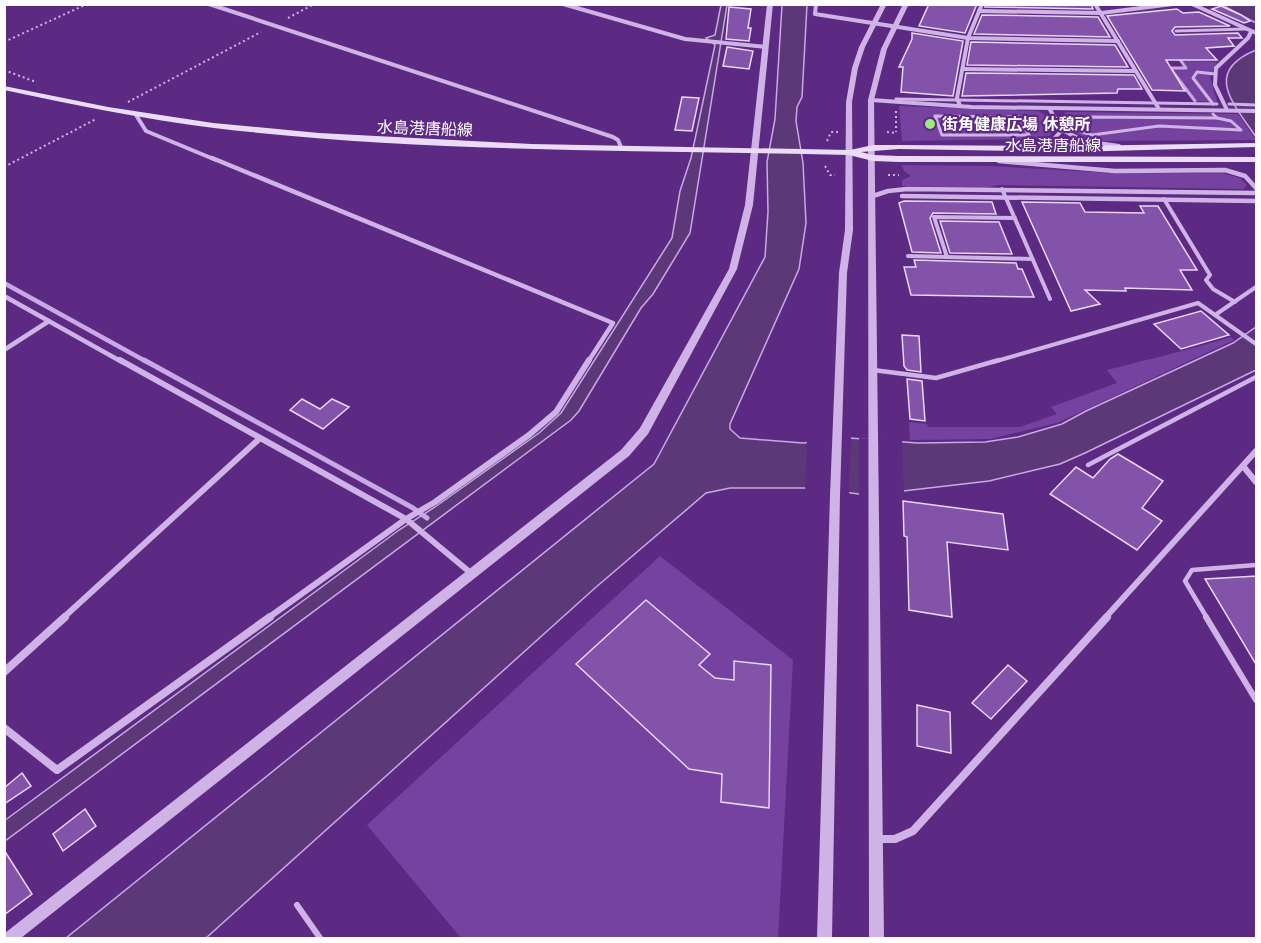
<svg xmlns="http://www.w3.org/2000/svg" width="1261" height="943" font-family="'Work Sans','Noto Sans JP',sans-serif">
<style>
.green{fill:#7642a0}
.water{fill:#5d3879;stroke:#c9a8e6;stroke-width:1.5}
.pier{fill:#5c2a82}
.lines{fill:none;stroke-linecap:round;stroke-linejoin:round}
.stream-far2{stroke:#c9a8e6;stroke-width:3}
.stream-far1{stroke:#c9a8e6;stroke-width:4.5}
.stream{stroke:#c9a8e6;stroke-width:5}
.building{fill:#8353aa;stroke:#e7d6f5;stroke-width:1.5}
.path{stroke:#cfb3e6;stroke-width:2;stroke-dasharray:2 3;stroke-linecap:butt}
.service-far3{stroke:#cfb3e6;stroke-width:3}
.service-far2{stroke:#cfb3e6;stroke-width:4}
.service-far1{stroke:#cfb3e6;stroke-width:4.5}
.service{stroke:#cfb3e6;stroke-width:6}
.pedestrian-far1{stroke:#cfb3e6;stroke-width:3}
.pedestrian{stroke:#cfb3e6;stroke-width:4.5}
.minor-far3{stroke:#cfb3e6;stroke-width:4}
.minor-far2{stroke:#cfb3e6;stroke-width:4.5}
.minor-far1{stroke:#cfb3e6;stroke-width:6}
.minor{stroke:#cfb3e6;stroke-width:8}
.tertiary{fill:#cfb3e6;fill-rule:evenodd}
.secondary{fill:#ebdcf6;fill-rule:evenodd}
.poi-dot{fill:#9bec7b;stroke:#5c2a82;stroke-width:2}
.labels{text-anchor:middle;stroke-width:4.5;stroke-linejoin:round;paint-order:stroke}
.far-poi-label{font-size:16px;font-weight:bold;fill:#fff;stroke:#5c2a82;text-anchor:start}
.far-street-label{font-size:16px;fill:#fff;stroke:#5c2a82}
</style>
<rect width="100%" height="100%" fill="#5c2a82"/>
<!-- green -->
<g class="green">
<path d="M1182,61L1217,62L1210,77L1217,102L1196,101L1171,68H1187Z"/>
<path d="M899,106L1038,111L1046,115L1054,129L1050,136L1033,139L902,141Z"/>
<path d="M1065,112L1238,114L1256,140L1095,141L1068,131L1062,118Z"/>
<path d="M901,165L991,166L1109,173H1222L1240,178L1247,185L1243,189L998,185L986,188L902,186V180L911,176L904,171Z"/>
<path d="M1231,337L1234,340L1057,423L990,439L910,440L909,422L927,424L928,427H1020L1057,414L1051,407L1117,383L1107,370C1149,359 1190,350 1231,337Z"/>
<path d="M660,556L793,660L778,938H461L367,825Z"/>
</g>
<!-- water -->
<g class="water">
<path d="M721,5H727L690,233L653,294L641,308L579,411L571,420L5,841L4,821L399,530L435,507L539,433L561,413L672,238L680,191L691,158L715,45L706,38L715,35Z"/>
<path d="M782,5H807L802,97L797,107L796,121L803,163L806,223L799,269L730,424V429L740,438L803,443L849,438L918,443L985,442L1018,437L1062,424L1086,411L1233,343L1256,327V370L1085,453L1060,464L989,481L903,491L859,494L811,488H730L706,493L595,588L206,938H66L654,464L765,257L768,212L767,162L775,119Z"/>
<path d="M1222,5H1256V23Z"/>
<path d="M1256,50V137C1234,104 1202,72 1256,50Z"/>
</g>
<!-- pier -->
<g class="pier">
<path d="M836,437H851L849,495L805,492L807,439Z"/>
<path d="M859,438L902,440L904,494L859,495Z"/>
</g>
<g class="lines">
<!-- stream-far2 -->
<g class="stream-far2">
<path d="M1138,4L1141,6"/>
<path d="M1176,54L1186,68H1170L1195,101"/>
</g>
<!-- stream-far1 -->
<path class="stream-far1" d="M4,283L147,362"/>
<!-- stream -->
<path class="stream" d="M144,360L413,508L427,518"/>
</g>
<!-- building -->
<g class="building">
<path d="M929,4H977L965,33L919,26Z"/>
<path d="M986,4H1091L1093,9L985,7Z"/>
<path d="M1221,6L1241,15L1250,21L1244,23L1212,9Z"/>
<path d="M729,7L751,9L748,28H751L749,41L726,39Z"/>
<path d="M1177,9L1183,13L1199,12L1230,26L1175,27L1172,31L1175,35L1238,33L1242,38H1228L1234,46L1206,48L1217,60H1166L1185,91L1152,90L1107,16Z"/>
<path d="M982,15L1098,17L1110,37L974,34Z"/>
<path d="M912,33L963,41L953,96L901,92L903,67H899L912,39Z"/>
<path d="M971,42L1115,45L1128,67L967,65Z"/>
<path d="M727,47L753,51L749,69L723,66Z"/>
<path d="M966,73L1134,75L1142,89H1118L1117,93L962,96Z"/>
<path d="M682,97L699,98L692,131L675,130Z"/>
<path d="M904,201L992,202L996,214L933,213L930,218L941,253L912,252L899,203Z"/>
<path d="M1022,202L1080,203L1085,212L1144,213L1140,206H1158L1197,270H1180L1192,290L1125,288L1126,291L1085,290L1100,304L1071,311Z"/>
<path d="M940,221L999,222L1012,254L950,253Z"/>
<path d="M914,260L1016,263L1018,269H1022L1034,297L911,295L904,267H916Z"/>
<path d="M1201,311L1229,335L1181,349L1154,324Z"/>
<path d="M902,335L919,336L921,372L907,370L904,366Z"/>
<path d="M907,379L922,381L925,421L910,419Z"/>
<path d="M302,399L320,409L332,399L349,407L323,429L290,410Z"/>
<path d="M1118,454L1163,481L1142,508L1162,521L1137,550L1050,494L1076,467L1093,478L1110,459Z"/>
<path d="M903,501L1003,514L1008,550L947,542L952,617L909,610L907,537L904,536Z"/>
<path d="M1257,576V666L1205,579Z"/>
<path d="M646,600L710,654L699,665L715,678L734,680V661L771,665L769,808L721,802L722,774L689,769L576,664Z"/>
<path d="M1008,665L1027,681L991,719L972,703Z"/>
<path d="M917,705L950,712L951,753L917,746Z"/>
<path d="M22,773L31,786L4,804V788Z"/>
<path d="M85,809L96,826L63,851L53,834Z"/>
<path d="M4,850L32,894L4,915Z"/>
</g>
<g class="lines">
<!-- path -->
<g class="path">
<path d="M288,18L314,4"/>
<path d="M4,42L87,4"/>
<path d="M4,70L36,82"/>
<path d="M128,102L261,32"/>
<path d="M896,111V132"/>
<path d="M887,132L896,133"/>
<path d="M827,141L831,132H838"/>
<path d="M825,166L830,175H835"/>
<path d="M4,167L96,119"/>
<path d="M888,175H899"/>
</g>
<!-- service-far3 -->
<path class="service-far3" d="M1176,31L1245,29"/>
<!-- service-far2 -->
<g class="service-far2">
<path d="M1002,189L1050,299"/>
<path d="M1164,199L1210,275L1206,280L1213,289L1235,302"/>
<path d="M908,256L947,257L934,217L1015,218"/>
<path d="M947,257L1032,259"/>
<path d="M1215,315L1256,344"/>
<path d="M993,362L1198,303L1215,315L1256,287"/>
</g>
<!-- service-far1 -->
<g class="service-far1">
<path d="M873,370L936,378L999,360"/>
<path d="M1088,465L1256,377"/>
<path d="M1207,618L1185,581L1192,570L1256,565"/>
</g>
<!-- service -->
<g class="service">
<path d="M1206,617L1256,700"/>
<path d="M297,905L320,938"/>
</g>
<!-- pedestrian-far1 -->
<g class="pedestrian-far1">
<path d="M896,99L1217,104"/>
<path d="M1213,104L1193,78L1197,72L1215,74"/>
<path d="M1229,104L1256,105"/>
<path d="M1213,114L1217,118"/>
<path d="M935,116L1019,117L1029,135H942Z"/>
<path d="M1089,117L1217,118L1231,121L1241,130L1159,126L1092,135L1082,132L1075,125V121Z"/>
</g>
<!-- pedestrian -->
<path class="pedestrian" d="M902,196L1256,201"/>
<!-- minor-far3 -->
<g class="minor-far3">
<path d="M209,4L613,137L618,140L621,147"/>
<path d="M563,4L685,39L766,47"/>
<path d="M816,4L815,14L968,38L1118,41"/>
<path d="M1095,4L1159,109"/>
<path d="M1192,4L1256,33"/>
<path d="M979,11L1101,13L1173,4"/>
<path d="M963,69L1135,71"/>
<path d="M871,100L972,107L1256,111"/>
<path d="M960,106L957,98L968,38L982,4"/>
<path d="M1049,108L1062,130"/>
<path d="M1227,110L1215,85L1216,68L1248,38L1251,32"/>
<path d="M136,115L146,131L216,160"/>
<path d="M1021,146L1052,141L1062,130L1084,141L1119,146"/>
</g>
<!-- minor-far2 -->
<g class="minor-far2">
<path d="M212,158L613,323L588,362"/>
<path d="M999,161L1115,171L1225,170L1245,176L1256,188"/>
<path d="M873,196L888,191L907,189L1256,193"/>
<path d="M4,296L122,362"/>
<path d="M4,350L49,321"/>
</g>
<!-- minor-far1 -->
<g class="minor-far1">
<path d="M120,360L406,519L472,574"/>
<path d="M1243,466L1256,482"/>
<path d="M63,618L259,439"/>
<path d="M268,618L406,519L435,502L529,435L556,412L589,360"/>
<path d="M1105,618L1256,451"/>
</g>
<!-- minor -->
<g class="minor">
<path d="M4,672L65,617"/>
<path d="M4,728L57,770L270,617"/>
<path d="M876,839H895L913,831L1107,617"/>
</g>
<!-- tertiary -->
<g class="tertiary">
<path d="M767,4H773L753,205L737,269L648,434L629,456L21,938H4L5,933L621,450L640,428L729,269L745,205Z"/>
<path d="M881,4H887L865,47L858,68L852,102L853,230L847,273L840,495L832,938H817L830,495L839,273L845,230L846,102L852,68L859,47Z"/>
<path d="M903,4H909L887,49L874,100L884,938H869L868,100L881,49Z"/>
</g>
<!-- secondary -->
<path class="secondary" d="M4,86L108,107L213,123L319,133L531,144L850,150L873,145H899L1071,146L1256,143V147L1071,152L899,149L861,152L873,155L899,156L1256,157V162H899L873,161L849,155C637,150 425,153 214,128C144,119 74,105 4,90Z"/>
</g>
<!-- markers -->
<circle class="poi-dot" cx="930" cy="124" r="6"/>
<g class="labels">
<!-- far-poi labels -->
<g class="far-poi-label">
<text x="942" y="130">街角健康広場 休憩所</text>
</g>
<!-- far-street labels -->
<g class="far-street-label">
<text transform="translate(425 128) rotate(2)" y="6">水島港唐船線</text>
<text x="1053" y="151">水島港唐船線</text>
</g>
</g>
<!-- border -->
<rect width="1261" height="943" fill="none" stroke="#ffffff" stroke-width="12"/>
</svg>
